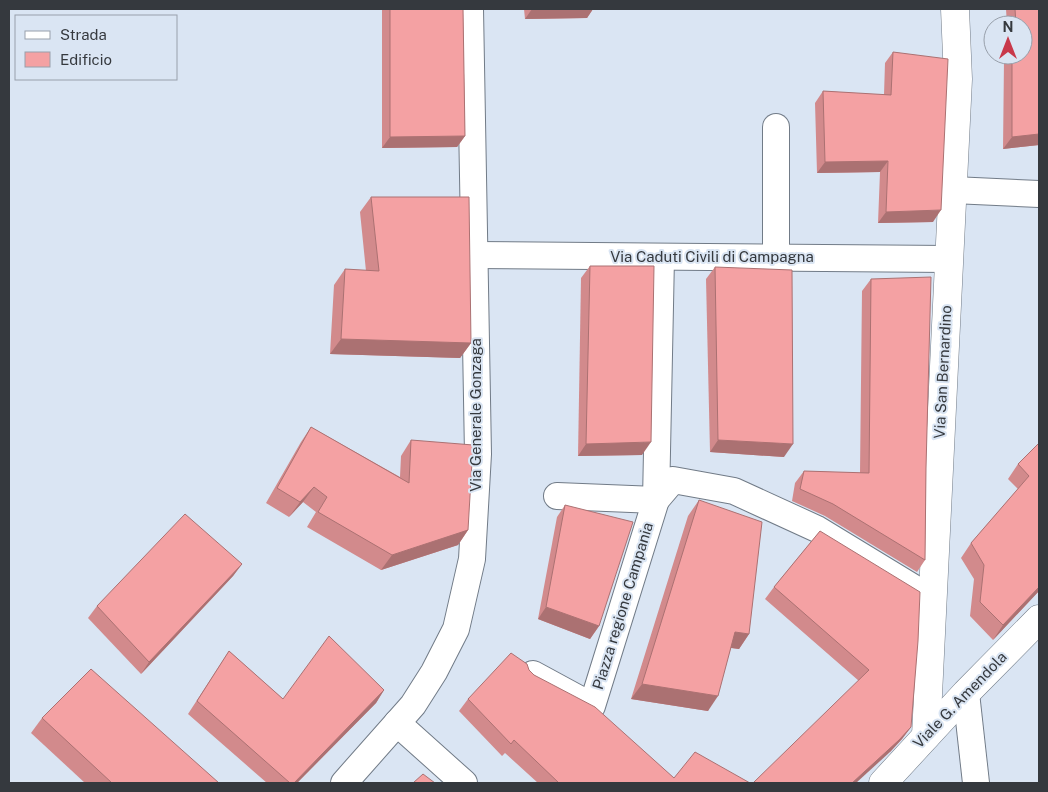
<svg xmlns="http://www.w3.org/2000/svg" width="1048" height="792" font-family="'Public Sans',sans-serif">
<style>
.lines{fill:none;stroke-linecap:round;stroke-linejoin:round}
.street-casing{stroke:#717b87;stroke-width:28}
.secondary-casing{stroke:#717b87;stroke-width:29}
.street{stroke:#fff;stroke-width:26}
.secondary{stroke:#fff;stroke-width:28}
.wall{fill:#d28a8c}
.shaded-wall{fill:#ab7172}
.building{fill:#f4a1a3;stroke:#ab7172}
.labels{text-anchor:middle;stroke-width:4;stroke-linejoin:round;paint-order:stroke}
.street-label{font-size:15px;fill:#35393e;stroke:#dae5f3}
</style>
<rect width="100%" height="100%" fill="#dae5f3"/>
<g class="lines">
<!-- street casing -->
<g class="street-casing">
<g id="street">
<path d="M953,190L1039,194"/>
<path d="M475,255L949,259"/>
<path d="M776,258V127"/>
<path d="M557,496L656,500L673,480L734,491L817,529L932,599"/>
<path d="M533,674L592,706L656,500L661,257"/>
<path d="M966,693L976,783"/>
<path d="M397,723L464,783"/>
<path d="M344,783L413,705L434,672L456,629L472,559L478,454L470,9"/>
</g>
</g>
<!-- secondary casing -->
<g class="secondary-casing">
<g id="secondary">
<path d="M926,736L958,79L955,9"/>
<path d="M883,783L966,693L1039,619"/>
</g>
</g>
<!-- street -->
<use href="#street" class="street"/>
<!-- secondary -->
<use href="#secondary" class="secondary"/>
</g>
<!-- wall -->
<g class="wall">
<path d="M382,9H463L465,136L457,147L382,148Z"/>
<path d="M524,9H593L587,18L525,19Z"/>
<path d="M1006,9H1039V145L1003,149L1004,60L1007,55H1023V25H1007Z"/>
<path d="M893,52L933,222L878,223L880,172L817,173L815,103L823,91L884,95L885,63Z"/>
<path d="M371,197L471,343L460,358L330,354L334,285L345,269L366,271L360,212Z"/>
<path d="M590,266L642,455L578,456L581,278Z"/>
<path d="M715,267L784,457L710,452L706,279Z"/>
<path d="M871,279L926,468L925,560L917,572L825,516L792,501L795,483L804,471L860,473L862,291Z"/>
<path d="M311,427L400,477L401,456L411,440L468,530L458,545L381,570L307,527L316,512L303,502L289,517L266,503L301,442Z"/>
<path d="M1039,443V591L993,640L970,616L974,579L961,558L971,543L1018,489L1008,479L1018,464Z"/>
<path d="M699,500L749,634L739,649L731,648L708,711L631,699L688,516Z"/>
<path d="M565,505L599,626L590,639L538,619L557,517Z"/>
<path d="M820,531L911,727L902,739L890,752L859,681L765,599L774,587Z"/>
<path d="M242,564L233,576L141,674L88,618L97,606Z"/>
<path d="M229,651L283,699L384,690L376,703L297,783H267L188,714Z"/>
<path d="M529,670L534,675L674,778L750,783H538L505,753L502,756L459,711L468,699Z"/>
<path d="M42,718L219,783H85L31,733Z"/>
</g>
<!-- shaded-wall -->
<g class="shaded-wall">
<path d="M532,9H593L587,18L525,19Z"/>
<path d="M1039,134V145L1003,149L1012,137Z"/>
<path d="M465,136L457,147L382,148L390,137Z"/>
<path d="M888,161L880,172L817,173L825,162Z"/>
<path d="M941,210L933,222L878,223L886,212Z"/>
<path d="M341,339L471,343L460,358L330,354Z"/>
<path d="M718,440L793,444L784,457L710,452Z"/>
<path d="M651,442L642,455L578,456L586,444Z"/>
<path d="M314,487L303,502L289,517L300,502Z"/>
<path d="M468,530L458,545L381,570L392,555Z"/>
<path d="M242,564L233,576L141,674L149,662Z"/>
<path d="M1039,587V591L993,640L1003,625Z"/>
<path d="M546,607L599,626L590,639L538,619Z"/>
<path d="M735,632L749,634L739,649L725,647Z"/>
<path d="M642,684L718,696L708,711L631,699Z"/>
<path d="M384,690L376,703L297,783H294Z"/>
<path d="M911,727L902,739L890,752L856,783H852Z"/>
</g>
<!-- building -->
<g class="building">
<path d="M390,9H463L465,136L390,137Z"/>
<path d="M1015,9H1039V134L1012,137V55H1023V25H1016Z"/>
<path d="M893,52L948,59L941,210L886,212L888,161L825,162L823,91L891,95Z"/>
<path d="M371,197H469L471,343L341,339L345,269L379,271Z"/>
<path d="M590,266H654L651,442L586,444Z"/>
<path d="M715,267L792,270L793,444L718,440Z"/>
<path d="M931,277L926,468L925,560L833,504L800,489L804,471L869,473L871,279Z"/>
<path d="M311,427L409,483L411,440L473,445L468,530L392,555L318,512L327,497L314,487L300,502L277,488Z"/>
<path d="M1039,443V587L1003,625L980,602L984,565L971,543L1029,476L1018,464Z"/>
<path d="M699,500L762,522L749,634L735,632L718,696L642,684Z"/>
<path d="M565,505L633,522L599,626L546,607Z"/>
<path d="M185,514L242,564L149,662L97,606Z"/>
<path d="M820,531L920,592L918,641L911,727L899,740L852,783H753L869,670L774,587Z"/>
<path d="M329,636L384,690L294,783H290L197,701L229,651L283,699Z"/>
<path d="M511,653L527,664L529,670L534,675L595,707L674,778L695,752L750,783H559L514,740L511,744L468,699Z"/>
<path d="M91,669L219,783H112L42,718Z"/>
<path d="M423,774L435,783H413Z"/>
</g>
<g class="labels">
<!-- street labels -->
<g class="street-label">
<text x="712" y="262">Via Caduti Civili di Campagna</text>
<text transform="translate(943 372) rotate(-87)" y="5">Via San Bernardino</text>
<text transform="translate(476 415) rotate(-90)" y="5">Via Generale Gonzaga</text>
<text transform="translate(623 606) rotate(-73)" y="5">Piazza regione Campania</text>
<text transform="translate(960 700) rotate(-46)" y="5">Viale G. Amendola</text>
</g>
</g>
<!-- border -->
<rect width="1048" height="792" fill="none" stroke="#35393e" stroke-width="20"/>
<!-- legend -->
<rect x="15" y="15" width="162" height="65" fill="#dae5f3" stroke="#98a0ab"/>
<rect x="25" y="31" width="25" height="8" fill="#ffffff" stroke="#98a0ab"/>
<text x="60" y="40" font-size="15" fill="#35393e">Strada</text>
<rect x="25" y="52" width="25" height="15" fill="#f4a1a3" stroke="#98a0ab"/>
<text x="60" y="65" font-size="15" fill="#35393e">Edificio</text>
<!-- north arrow -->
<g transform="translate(1008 40)"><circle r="24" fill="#dae5f3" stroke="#98a0ab"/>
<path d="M0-4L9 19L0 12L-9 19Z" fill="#c8384a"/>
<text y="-8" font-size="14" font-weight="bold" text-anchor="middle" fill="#35393e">N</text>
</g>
</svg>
